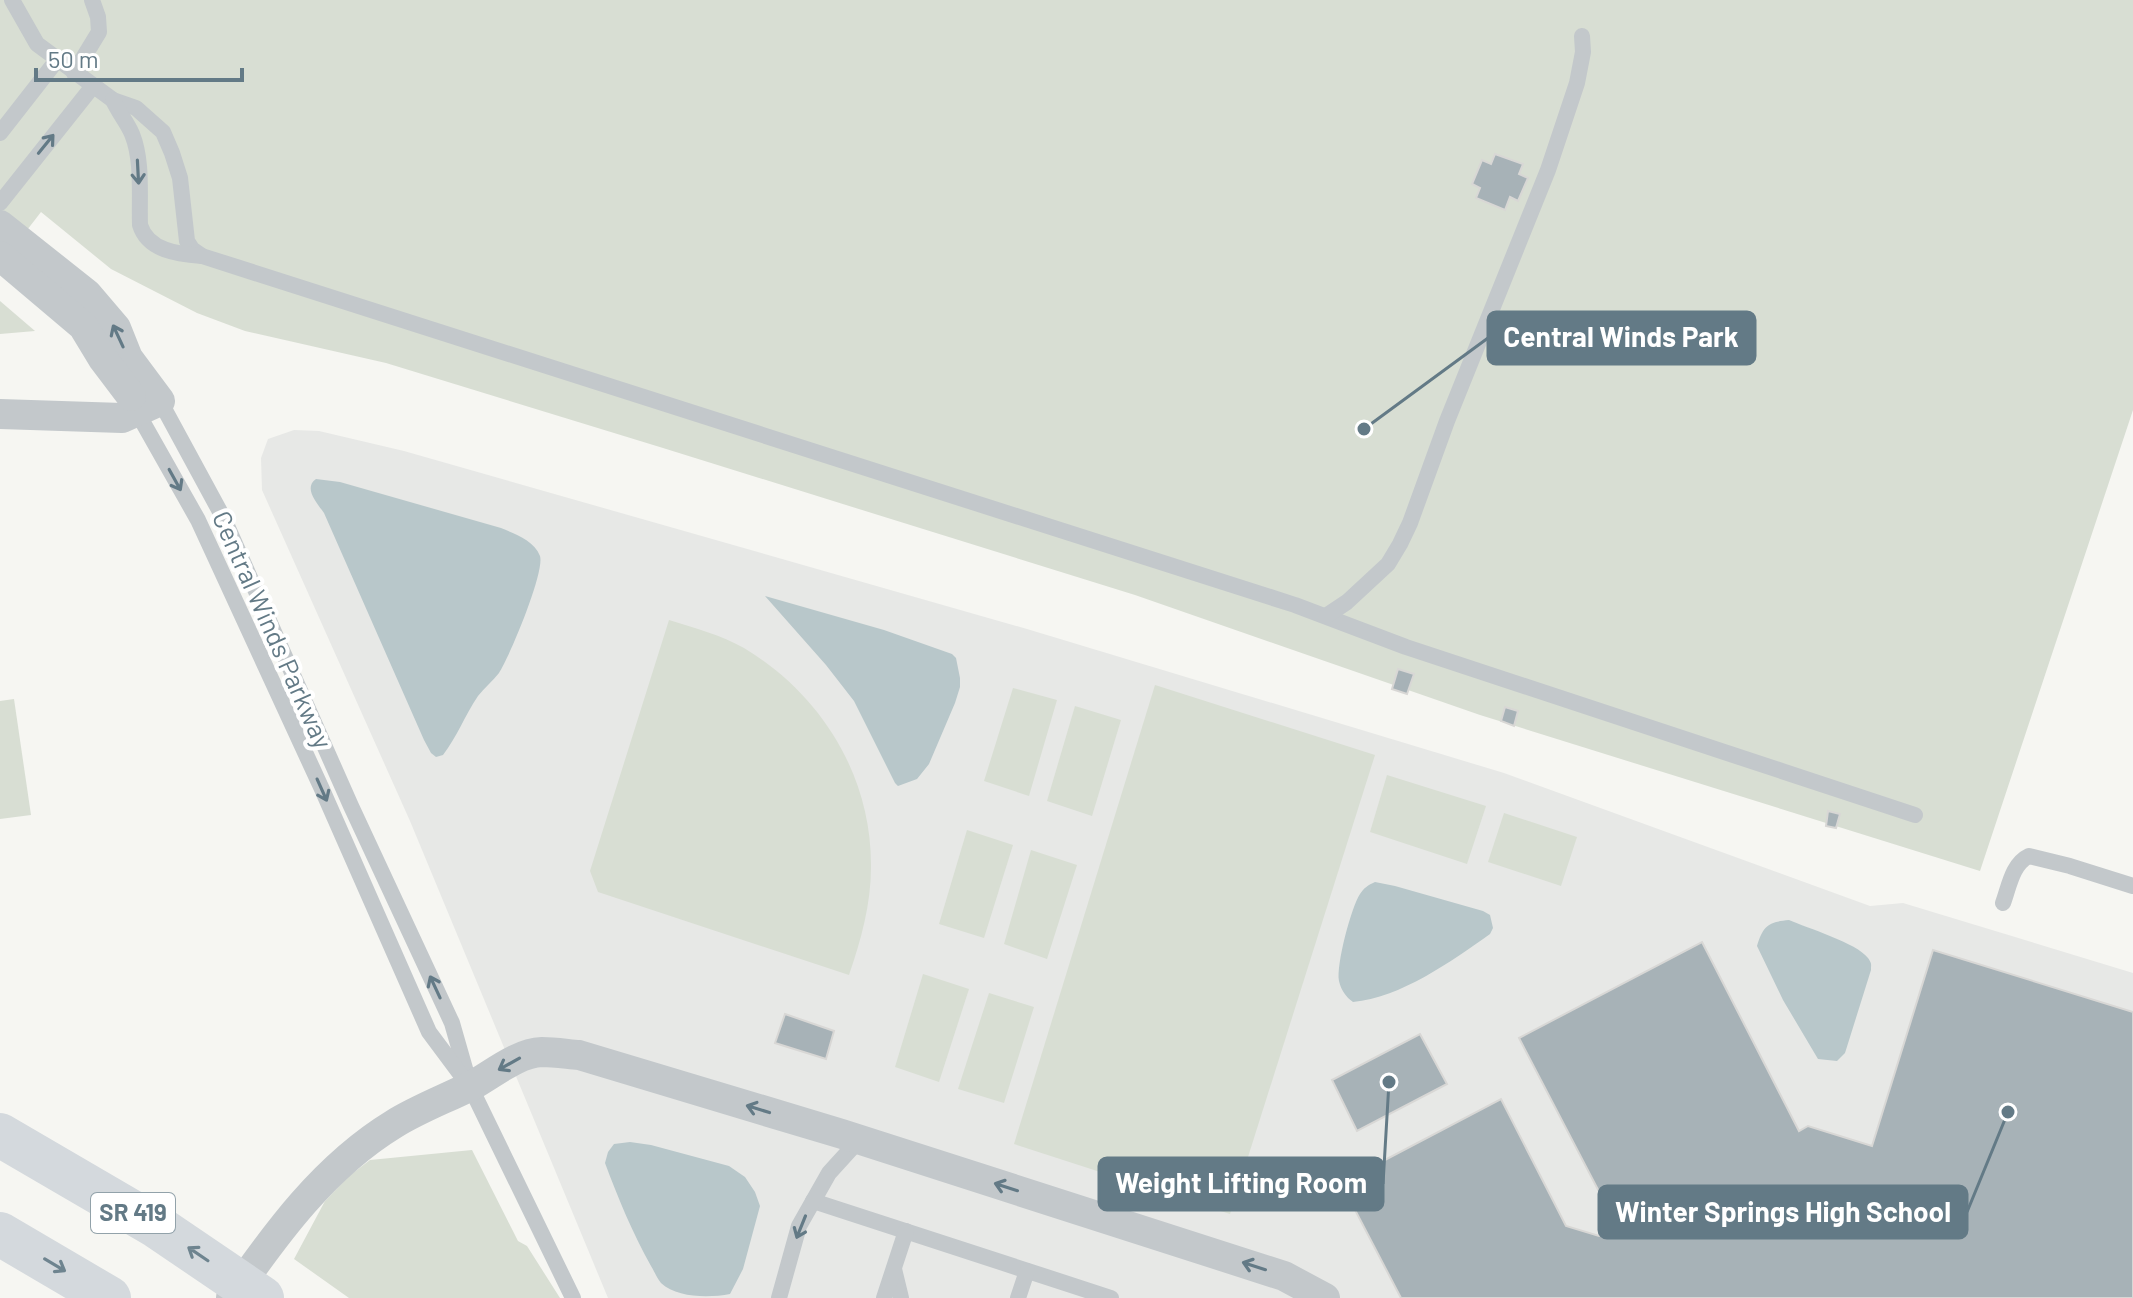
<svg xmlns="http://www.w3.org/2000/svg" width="2133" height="1298" font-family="Barlow,sans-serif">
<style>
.built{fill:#e7e8e6}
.green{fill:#d8ded3}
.water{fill:#b8c7ca}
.building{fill:#a7b2b7;stroke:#d8d7d5;stroke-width:2}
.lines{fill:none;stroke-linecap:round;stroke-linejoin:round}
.service{stroke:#c3c8cb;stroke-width:16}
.minor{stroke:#c3c8cb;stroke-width:30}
.primary{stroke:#d4d9dd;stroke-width:44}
.oneway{stroke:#637a86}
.oneway2{stroke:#6e848f}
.labels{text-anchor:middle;stroke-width:8;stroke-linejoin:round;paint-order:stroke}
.shield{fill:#fff;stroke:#92a2aa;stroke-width:2}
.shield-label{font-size:24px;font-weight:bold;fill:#637a86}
.street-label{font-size:26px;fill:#637a86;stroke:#fff}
.leader{fill:none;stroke:#637a86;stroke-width:3}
.callout-dot{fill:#637a86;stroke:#fff;stroke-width:3}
.callout{fill:#637a86;stroke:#637a86;stroke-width:3}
.callout-label{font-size:28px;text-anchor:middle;font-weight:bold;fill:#fff}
</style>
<rect width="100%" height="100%" fill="#f6f6f2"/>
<!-- built -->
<path class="built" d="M294,430L319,431L404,451L1027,629L1504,773L1870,906L1903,903L2133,973V1298H608L410,821L262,490L261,458L268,439Z"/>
<!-- green -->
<g class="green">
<path d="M0,0H2133V410L1980,871L1480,715L1135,595L663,448L386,363L245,331L197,313L111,269L41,212L0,265Z"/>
<path d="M0,301L35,331L0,334Z"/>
<path d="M669,620C695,628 721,635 744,648C821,694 872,776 871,867C871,904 861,940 849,975L598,892L590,871Z"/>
<path d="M1155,685L1375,755L1230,1214L1014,1144Z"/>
<path d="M1013,688L1057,700L1029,796L984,781Z"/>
<path d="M14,699L31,815L0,819V701Z"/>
<path d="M1075,706L1121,720L1092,816L1047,801Z"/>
<path d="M1387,775L1486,806L1467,864L1370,832Z"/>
<path d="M1504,813L1577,837L1561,886L1488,862Z"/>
<path d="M967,830L1013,845L984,938L939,924Z"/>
<path d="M1031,850L1077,865L1047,959L1004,944Z"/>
<path d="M923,974L969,989L939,1082L895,1067Z"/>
<path d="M989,993L1034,1007L1004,1103L958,1089Z"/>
<path d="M472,1150L518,1241L527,1246L560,1298H349L294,1259L325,1201L349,1176L370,1160Z"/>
</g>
<!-- water -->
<g class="water">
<path d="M316,479L340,482L501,528C515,534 534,540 540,556C545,572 509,658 499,673C493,681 484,688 478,696C465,715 457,737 443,755L436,757L431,753L424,740L324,513C317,503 303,488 316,479Z"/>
<path d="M765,596L884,630L952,654L956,658L960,678V687L955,703L929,764L917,779L898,786L895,783L854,701L826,665Z"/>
<path d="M1375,882L1395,886L1483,911L1490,915L1493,928L1490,934C1452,961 1400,998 1353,1002C1346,997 1341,990 1339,981C1336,965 1351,908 1360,894C1364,888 1368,885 1375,882Z"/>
<path d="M1789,920C1807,928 1857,943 1868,958C1872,964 1871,963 1871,970L1845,1053L1837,1061L1818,1059L1783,1000L1757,946C1763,926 1768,922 1789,920Z"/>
<path d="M630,1142L651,1145L729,1166L745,1177L755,1192L760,1206L743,1269L730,1294C709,1298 677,1298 661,1283C657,1278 654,1271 651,1266C633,1234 618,1198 605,1163L608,1152L614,1144Z"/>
</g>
<!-- building -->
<g class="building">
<path d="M1495,154L1523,164L1519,174L1528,178L1518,201L1510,197L1505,210L1476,198L1480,188L1472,184L1482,160L1491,164Z"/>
<path d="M1398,669L1414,674L1407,694L1392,689Z"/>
<path d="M1505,707L1518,711L1514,726L1501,721Z"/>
<path d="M1828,811L1840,814L1836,828L1826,826Z"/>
<path d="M1702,942L1799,1131L1808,1126L1872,1146L1933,950L2133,1012V1298H1401L1341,1183L1501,1099L1566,1226L1599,1236L1617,1226L1519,1038Z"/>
<path d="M785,1014L834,1031L826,1059L775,1043Z"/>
<path d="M1420,1034L1447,1084L1357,1131L1332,1080Z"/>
</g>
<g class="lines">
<!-- service -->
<g class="service">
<path d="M12,0L37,44L113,100L136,108L163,132L172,153L180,178L187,241L192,249L202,256"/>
<path d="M74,73L99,32L98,17L92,0"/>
<path d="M113,100C118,112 127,122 132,134C143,161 139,196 140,225C148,251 178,254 202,256L1295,605L1406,647L1915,815"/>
<path d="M0,133L57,60"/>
<path d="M0,203L93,86"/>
<path d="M160,401L224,519L351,806L452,1023L470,1086L573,1298"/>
<path d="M137,412L198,520L321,787L429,1032L464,1079"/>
<path d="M1326,616L1347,602L1388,564L1400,544L1410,523L1447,421L1548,170L1577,83L1583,52L1582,36"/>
<path d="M2003,903C2009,887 2012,864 2029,856L2070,866L2133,886"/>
<path d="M813,1201L1111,1298"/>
<path d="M894,1269L901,1298"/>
<path d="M779,1298L799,1226L829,1173L859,1140"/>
<path d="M884,1298L906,1231"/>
<path d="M1018,1298L1027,1271"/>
</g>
<!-- minor -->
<g class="minor">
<path d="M0,225L87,294L116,328L128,358L160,401L122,418L0,414"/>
<path d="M0,256L83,326L103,359L131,396"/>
<path d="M231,1298C276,1233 325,1166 394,1124C418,1109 445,1099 471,1086C493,1074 517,1053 542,1052C554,1052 567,1054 579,1055L842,1134L1284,1276L1325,1298"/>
</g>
<!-- primary -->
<g class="primary">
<path d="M0,1135L156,1226L262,1298"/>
<path d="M0,1234L109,1298"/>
</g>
</g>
<!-- one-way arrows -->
<defs><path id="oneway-shaft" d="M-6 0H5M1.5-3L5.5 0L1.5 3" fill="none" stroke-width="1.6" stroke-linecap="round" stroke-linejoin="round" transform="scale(2)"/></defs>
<g class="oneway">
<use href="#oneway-shaft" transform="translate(46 144) rotate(-51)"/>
<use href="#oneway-shaft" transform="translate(138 172) rotate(87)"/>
<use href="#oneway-shaft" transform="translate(118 336) rotate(-115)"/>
<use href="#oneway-shaft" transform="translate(175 480) rotate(61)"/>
<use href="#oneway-shaft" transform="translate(322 790) rotate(66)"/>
<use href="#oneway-shaft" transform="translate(435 987) rotate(-115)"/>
<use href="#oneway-shaft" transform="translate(509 1064) rotate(151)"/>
<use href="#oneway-shaft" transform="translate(758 1109) rotate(-163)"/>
<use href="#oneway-shaft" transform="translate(1006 1187) rotate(-162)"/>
<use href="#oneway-shaft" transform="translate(801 1227) rotate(112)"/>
<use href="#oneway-shaft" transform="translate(1254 1266) rotate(-162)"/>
</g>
<g class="oneway2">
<use href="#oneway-shaft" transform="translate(198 1254) rotate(-146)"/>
<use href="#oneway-shaft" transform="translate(55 1265) rotate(31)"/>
</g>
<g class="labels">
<!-- shield labels -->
<rect class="shield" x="91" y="1193" width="84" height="40" rx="6"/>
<g class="shield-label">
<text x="133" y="1221">SR 419</text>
</g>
<!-- street labels -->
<g class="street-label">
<text transform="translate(272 630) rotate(66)" y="9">Central Winds Parkway</text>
</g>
</g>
<!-- callouts -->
<path class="leader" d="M1364 429L1488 338M1389 1082L1383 1184M2008 1112L1967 1212"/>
<g class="callout-dot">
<circle cx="1364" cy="429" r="8"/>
<circle cx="1389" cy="1082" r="8"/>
<circle cx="2008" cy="1112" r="8"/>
</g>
<g class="callout">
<rect x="1488" y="312" width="267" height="52" rx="8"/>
<rect x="1099" y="1158" width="284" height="52" rx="8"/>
<rect x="1599" y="1186" width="368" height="52" rx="8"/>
</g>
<g class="callout-label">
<text x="1621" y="347">Central Winds Park</text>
<text x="1241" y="1193">Weight Lifting Room</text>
<text x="1783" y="1222">Winter Springs High School</text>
</g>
<!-- scale -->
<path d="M36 68v12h206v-12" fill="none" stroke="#637a86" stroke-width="4"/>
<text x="48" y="68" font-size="24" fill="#637a86" stroke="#ffffff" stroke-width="6" paint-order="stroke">50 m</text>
</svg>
